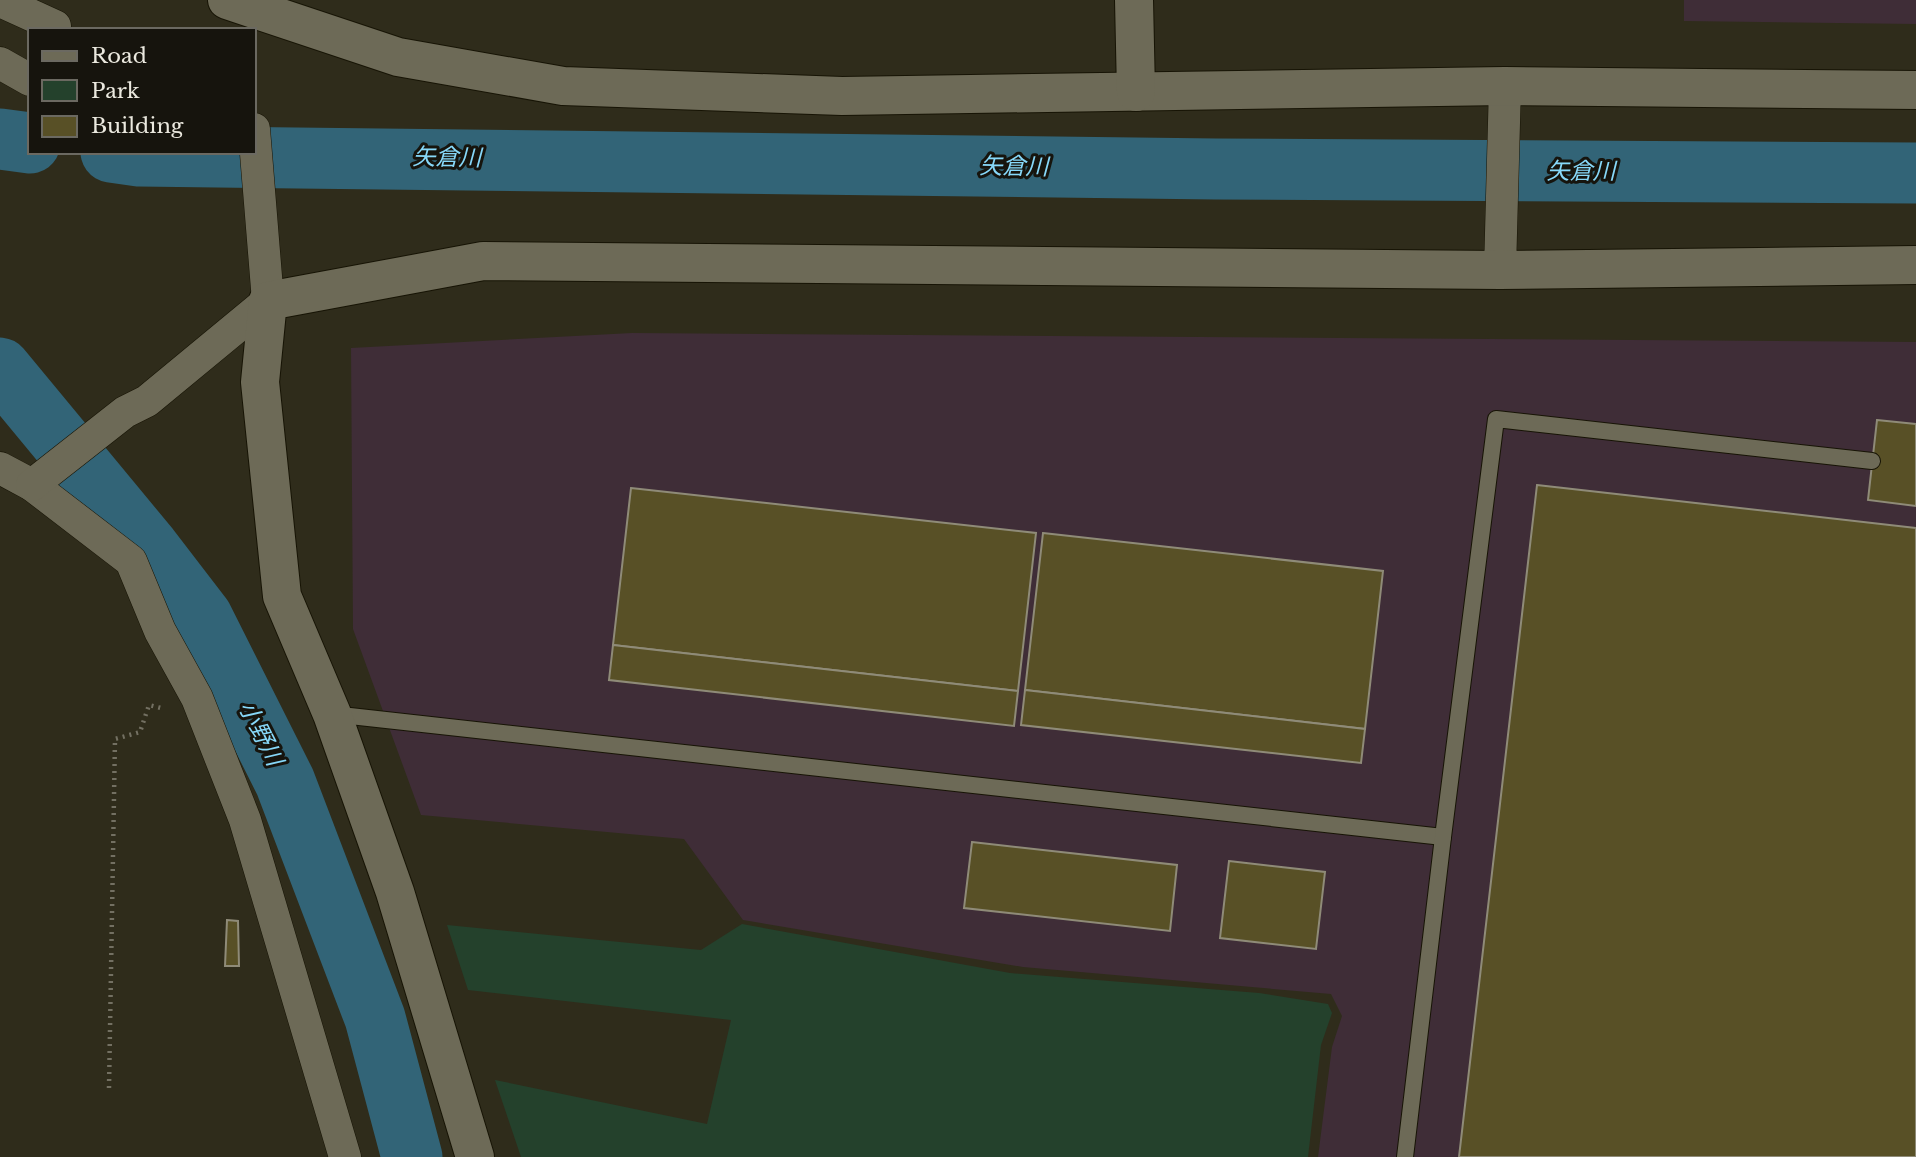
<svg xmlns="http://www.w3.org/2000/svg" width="1916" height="1157" font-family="'Libre Baskerville','Noto Sans JP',serif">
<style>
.industrial{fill:#3f2d37}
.green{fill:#24412c}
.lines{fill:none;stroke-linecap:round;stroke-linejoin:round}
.river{stroke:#326477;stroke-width:61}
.building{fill:#585026;stroke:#8f8b78;stroke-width:2}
.service-casing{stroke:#171405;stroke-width:18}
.minor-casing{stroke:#171405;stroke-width:33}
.tertiary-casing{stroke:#171405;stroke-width:40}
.path{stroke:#737062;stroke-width:4.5;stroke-dasharray:2 5;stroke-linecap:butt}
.service{stroke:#6d6a57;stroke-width:16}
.minor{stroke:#6d6a57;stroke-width:32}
.tertiary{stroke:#6d6a57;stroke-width:38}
.labels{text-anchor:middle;stroke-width:6;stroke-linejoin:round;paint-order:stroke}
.water-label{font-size:23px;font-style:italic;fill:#87d8f9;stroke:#16140d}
</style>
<rect width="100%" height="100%" fill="#2f2c1b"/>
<!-- industrial -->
<g class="industrial">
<path d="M1684,0H1916V24L1684,21Z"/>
<path d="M632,333L1916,342V1157H1318L1332,1047L1342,1016L1331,994L1023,967L743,920L684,839L421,815L353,629L351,348Z"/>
</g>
<!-- green -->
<path class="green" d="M742,924L1010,973L1259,993L1328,1004L1332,1013L1321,1045L1308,1157H521L495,1080L707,1124L731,1020L468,990L447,925L701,950Z"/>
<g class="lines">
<!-- river -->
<g class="river">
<path d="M0,139L30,143"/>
<path d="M111,152L139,156L1216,169L1916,173"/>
<path d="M0,368L149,548L202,617L285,782L375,1018L412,1157"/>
</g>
</g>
<!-- building -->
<g class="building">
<path d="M1877,420L1916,424V506L1868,500Z"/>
<path d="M1537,485L1916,528V1157H1459Z"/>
<path d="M631,488L1036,533L1018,691L613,645Z"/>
<path d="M1043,533L1383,571L1365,729L1025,690Z"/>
<path d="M613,645L1018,691L1014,726L609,680Z"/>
<path d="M1025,690L1365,729L1361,763L1021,725Z"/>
<path d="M972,842L1177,865L1170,931L964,908Z"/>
<path d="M1229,861L1325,872L1316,949L1220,938Z"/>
<path d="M227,920L238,921L239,966H225Z"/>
</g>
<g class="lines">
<!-- service casing -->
<g class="service-casing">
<g id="service">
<path d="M332,714L1443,837"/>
<path d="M1405,1157L1443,837L1496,419L1872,461"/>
</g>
</g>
<!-- minor casing -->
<g class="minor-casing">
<g id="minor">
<path d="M0,1L55,26L53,30"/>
<path d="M0,63L30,80"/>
<path d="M1500,270L1505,86"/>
<path d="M0,468L32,485L131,561L160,631L197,698L245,820L345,1157"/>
<path d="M32,485L125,412L147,401L268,301L254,129"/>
</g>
</g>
<!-- tertiary casing -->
<g class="tertiary-casing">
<g id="tertiary">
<path d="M227,0L398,57L563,86L842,96L1505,86L1916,90"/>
<path d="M1134,0L1136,92"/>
<path d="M475,1157L395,892L332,714L282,596L260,382L268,301L483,261L1500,270L1916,265"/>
</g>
</g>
<!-- path -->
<path class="path" d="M109,1088L115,739L140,732L149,705L165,709"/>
<!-- service -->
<use href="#service" class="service"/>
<!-- minor -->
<use href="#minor" class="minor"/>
<!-- tertiary -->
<use href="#tertiary" class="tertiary"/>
</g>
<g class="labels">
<!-- water labels -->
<g class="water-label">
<text transform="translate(447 157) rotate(1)" y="8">矢倉川</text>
<text transform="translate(1014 166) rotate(1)" y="8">矢倉川</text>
<text x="1581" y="179">矢倉川</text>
<text transform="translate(261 733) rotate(63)" y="8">小野川</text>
</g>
</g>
<!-- legend -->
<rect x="28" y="28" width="228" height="126" fill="#16140d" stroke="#6b6961" stroke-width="2"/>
<rect x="42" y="51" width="35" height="10" fill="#6d6a57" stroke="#6b6961" stroke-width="2"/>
<text x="91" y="63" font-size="21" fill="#ebe9df">Road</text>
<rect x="42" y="80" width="35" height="21" fill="#24412c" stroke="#6b6961" stroke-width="2"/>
<text x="91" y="98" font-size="21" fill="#ebe9df">Park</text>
<rect x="42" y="116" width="35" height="21" fill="#585026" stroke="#6b6961" stroke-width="2"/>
<text x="91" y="133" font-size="21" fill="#ebe9df">Building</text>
</svg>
